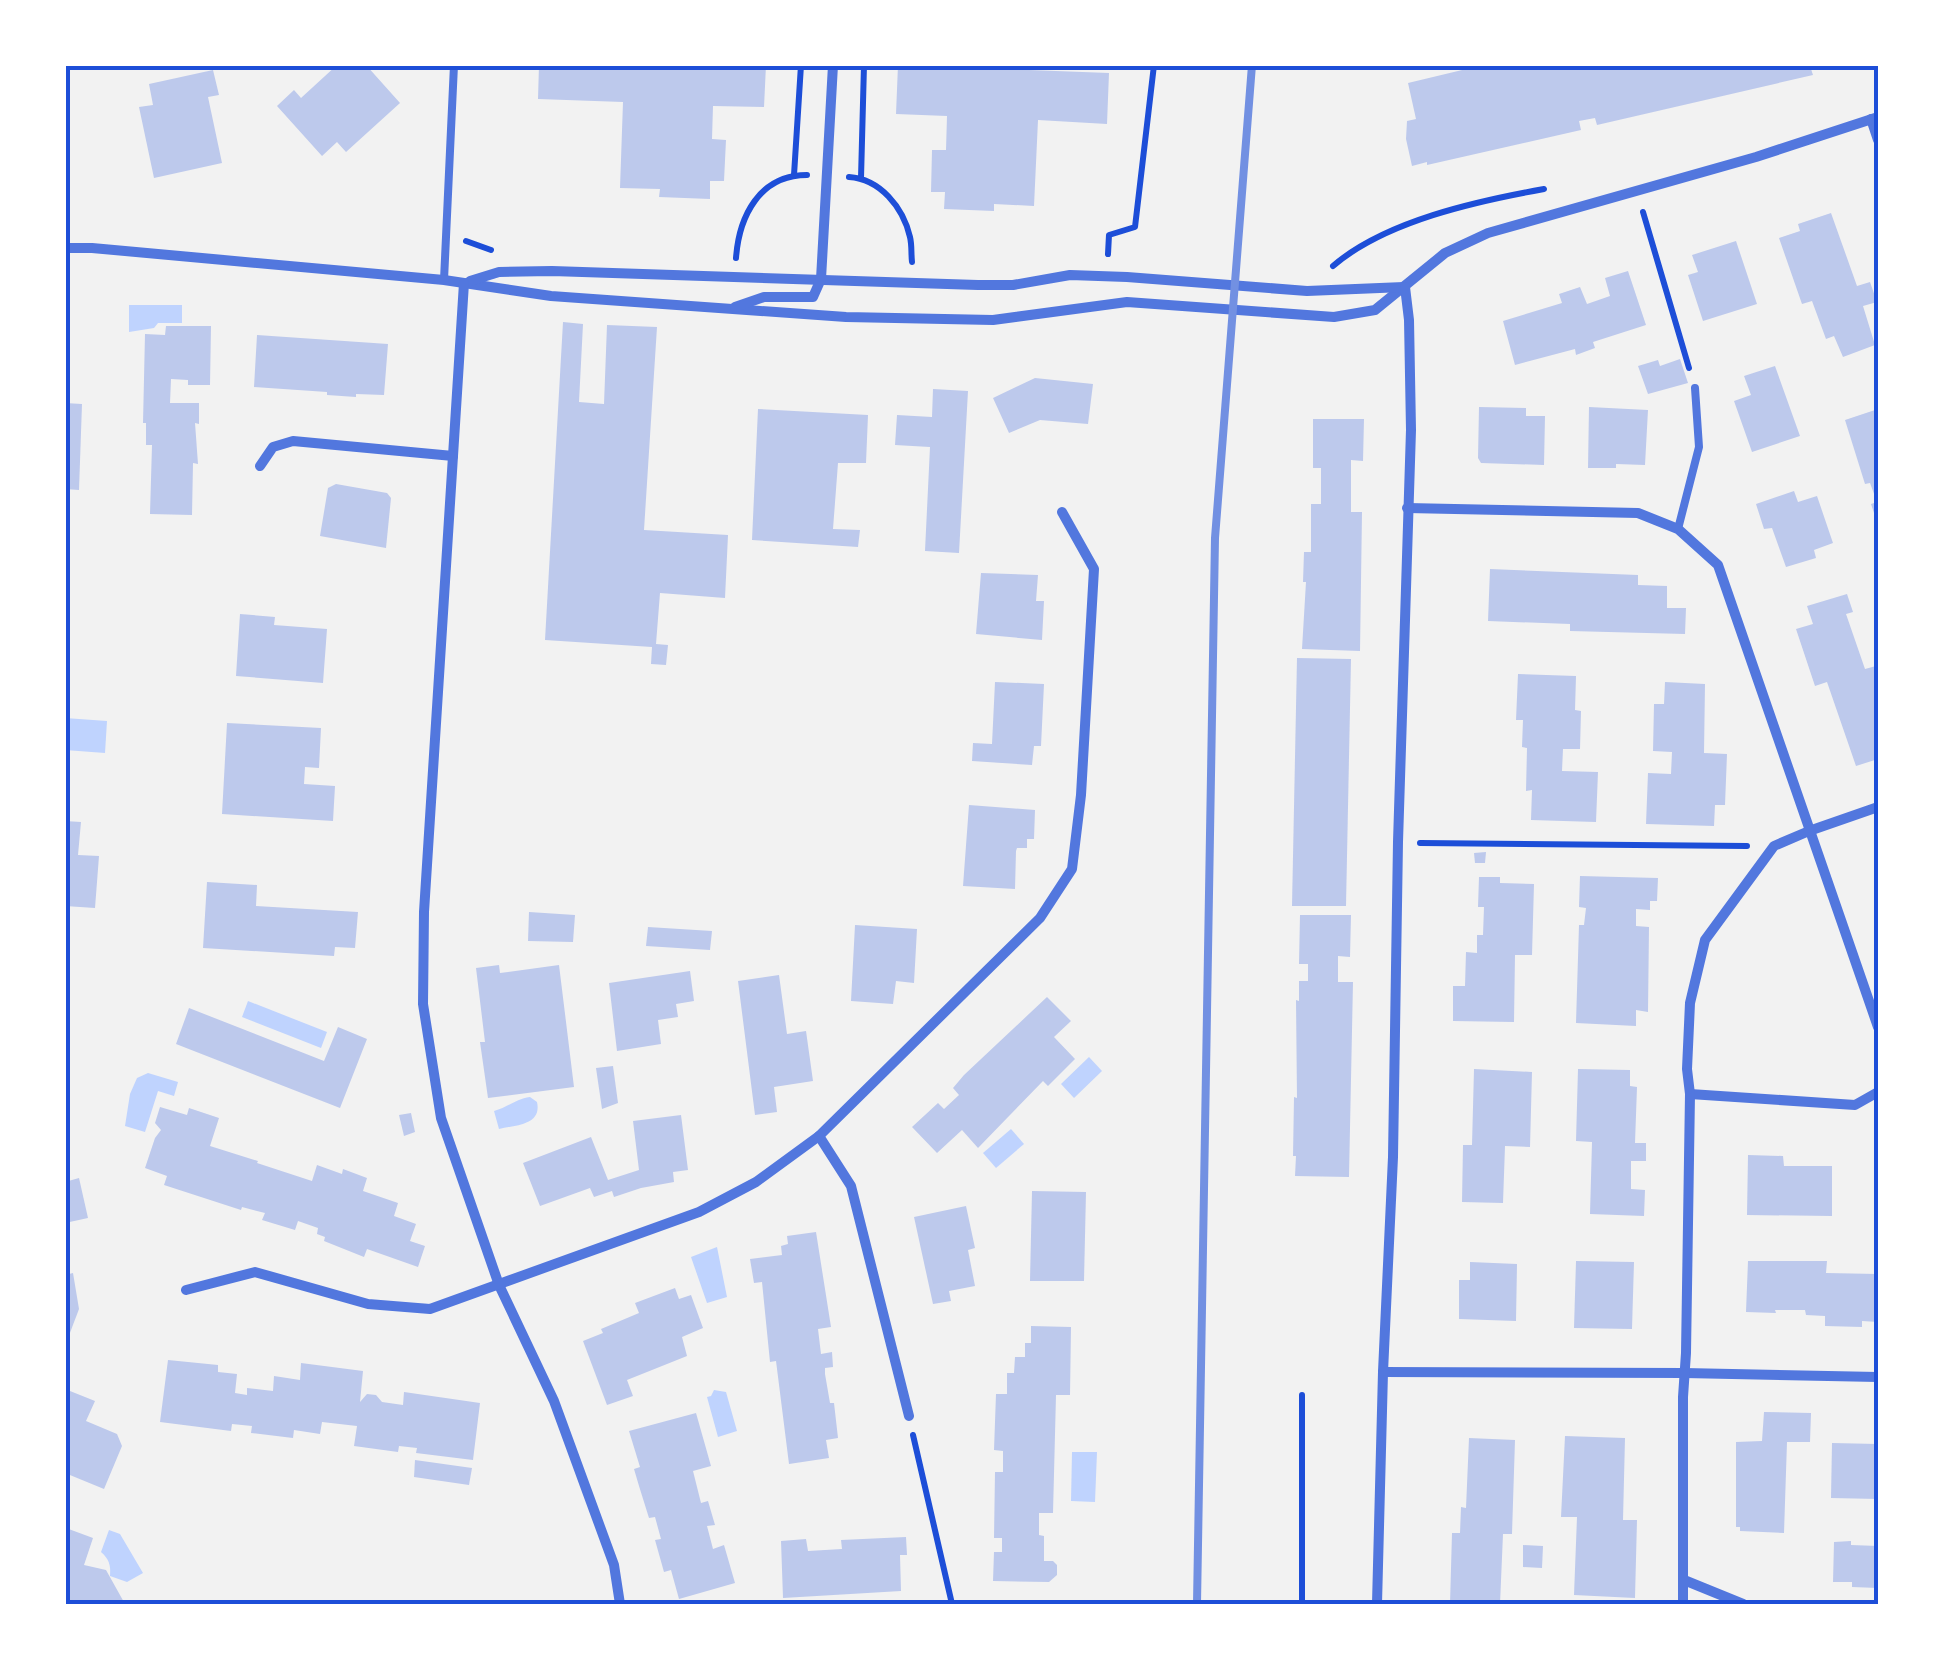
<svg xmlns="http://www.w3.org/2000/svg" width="1943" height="1669" font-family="'Space Grotesk',sans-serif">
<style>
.water{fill:#bfd3fe}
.building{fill:#bdc9ec}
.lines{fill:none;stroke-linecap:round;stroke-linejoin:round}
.path{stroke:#1d4ed8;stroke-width:6}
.service{stroke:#5277de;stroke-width:8}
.minor{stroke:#5277de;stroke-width:10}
.rail{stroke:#7290e2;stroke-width:8}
.neatline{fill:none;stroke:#1d4ed8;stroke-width:4}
</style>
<rect width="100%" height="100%" fill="#f2f2f2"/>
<!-- water -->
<g class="water">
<path d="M129,305H182V323H158L154,328L129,332Z"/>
<path d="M65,718L107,721L105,753L65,750Z"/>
<path d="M248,1001L327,1032L321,1048L242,1017Z"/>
<path d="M1089,1057L1102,1071L1074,1098L1061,1084Z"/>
<path d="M148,1073L178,1082L174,1096L158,1091L145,1132L125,1126L130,1094L137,1078Z"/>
<path d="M530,1097L537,1102C542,1125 516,1125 499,1129L494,1111C508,1107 516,1099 530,1097Z"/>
<path d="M1011,1129L1024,1144L996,1168L983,1153Z"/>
<path d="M717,1247L727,1297L707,1303L691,1257Z"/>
<path d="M714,1390L726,1392L737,1431L718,1437L707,1397L711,1396Z"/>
<path d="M1072,1452H1097L1095,1502L1071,1501Z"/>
<path d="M109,1530L120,1534L143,1573L127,1582L110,1576C111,1565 109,1559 101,1552Z"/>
</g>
<!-- building -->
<g class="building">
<path d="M337,65H366L400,103L346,152L337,142L322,156L277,106L294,90L301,98Z"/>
<path d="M539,65H766L764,107L713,106L712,139L726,140L724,181H710V199L659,197L660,189L620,188L623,102L538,99Z"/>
<path d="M898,65L1109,73L1107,124L1038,120L1034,206L994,204V211L944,209L945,192H931L932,150H946L947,116L896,114Z"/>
<path d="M1483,65H1823V67L1811,69L1813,75L1597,125L1595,118L1579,121L1581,130L1427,165V162L1412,166L1406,139L1407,121L1416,119L1408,83Z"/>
<path d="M213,70L219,95L208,97L222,163L154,178L139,107L153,105L149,84Z"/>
<path d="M1831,213L1857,286L1870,282L1877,302L1863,306L1875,345L1843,357L1834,336L1826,339L1812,301L1802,304L1779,238L1800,231L1798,224Z"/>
<path d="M1736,241L1757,304L1703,321L1688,275L1698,272L1692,255Z"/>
<path d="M1628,271L1646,325L1593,342L1595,348L1576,355L1575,349L1515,365L1503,321L1562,303L1559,294L1580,287L1587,304L1610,296L1605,278Z"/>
<path d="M563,322L583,324L579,402L604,404L607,325L657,327L644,530L728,535L725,598L660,593L656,644L668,645L666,665L651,664L652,647L545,640Z"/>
<path d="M166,326H211L210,385H188V380L171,379L170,403H199V424L195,423L198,464L193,463L192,515L150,514L152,445H146V423H143L145,334L165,335Z"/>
<path d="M257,335L388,344L384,395L356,394V397L327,395V392L254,387Z"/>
<path d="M1680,359L1688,383L1648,394L1638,366L1658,360L1660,366Z"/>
<path d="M1775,366L1800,436L1752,452L1734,401L1751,395L1744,376Z"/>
<path d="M1035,378L1093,384L1088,424L1040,420L1009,433L993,398Z"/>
<path d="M933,389L968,391L959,553L925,551L930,447L895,445L897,415L932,417Z"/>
<path d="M65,403L82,404L79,490L65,489Z"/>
<path d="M1479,407L1526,408V416H1545L1544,465L1481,463L1478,458Z"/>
<path d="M1589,407L1648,410L1645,465L1616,464V468H1588Z"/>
<path d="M758,409L868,415L866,463H838L833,529L860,530L858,547L752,540Z"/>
<path d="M1878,409V522H1877L1871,504L1877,502L1870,483L1865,484L1845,420Z"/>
<path d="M1313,419H1364L1363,461L1351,460V512H1362L1360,651L1302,649L1306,582H1303L1304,552H1311V504H1321V468H1313Z"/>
<path d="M336,484L387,493L391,498L386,548L320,536L328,488Z"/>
<path d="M1794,491L1798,502L1817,496L1833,543L1814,550L1816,558L1786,567L1772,528L1764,529L1756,504Z"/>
<path d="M1490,569L1638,575V585L1667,586V608H1686L1685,634L1570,631V624L1488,621Z"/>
<path d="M981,573L1038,575L1036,601H1044L1042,640L976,634Z"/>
<path d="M1847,594L1853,612L1846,614L1865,669L1876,666L1878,672V759L1856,766L1827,682L1815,686L1796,629L1813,624L1807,606Z"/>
<path d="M240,614L275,617L274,625L327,629L323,683L236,676Z"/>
<path d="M1297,658L1351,659L1346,906H1292Z"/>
<path d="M1518,674L1576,676L1575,710L1581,711L1580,749H1563L1562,771L1598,772L1596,822L1531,820L1532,790L1526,791L1527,748L1522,747L1523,720H1516Z"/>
<path d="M995,682L1044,684L1041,746H1034L1032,765L972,761L973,743L992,744Z"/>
<path d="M1665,682L1705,684L1704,753L1727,754L1725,805H1715L1714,826L1646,824L1648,773L1671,774L1672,752L1653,751L1654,704H1664Z"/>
<path d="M227,723L321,728L319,768L305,767L304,784L335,786L333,821L222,814Z"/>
<path d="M969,805L1035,810L1034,839H1027V848H1017L1016,851L1015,889L963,886Z"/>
<path d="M65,821L81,822L78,855L99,856L95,908L65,906Z"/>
<path d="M1486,852L1485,863H1475L1474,853Z"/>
<path d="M1580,876L1658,878L1657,901H1650V910L1636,909V926L1649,927L1648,1012L1636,1010V1026L1576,1023L1579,925H1584L1586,908L1579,907Z"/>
<path d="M1479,877H1500V883L1534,884L1532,955H1515L1514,1022L1453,1021V986H1465L1466,952L1477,953V935H1483L1484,907H1478Z"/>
<path d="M207,882L257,885L256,906L358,912L355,948L335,947L334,956L203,948Z"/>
<path d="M529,912L575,915L573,942L528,941Z"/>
<path d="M1300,915H1351L1350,957L1338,956V982H1353L1349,1177L1295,1176L1296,1156H1293L1294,1097L1297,1098L1296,1000L1299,1001V981H1308V964H1299Z"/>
<path d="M855,925L917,929L914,983L896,981L893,1004L851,1001Z"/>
<path d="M648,927L712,931L710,950L646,946Z"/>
<path d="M499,965L500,973L559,965L574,1087L488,1098L480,1042H485L476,968Z"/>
<path d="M690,971L694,1001L676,1004L678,1017L658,1020L661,1044L617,1051L609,983Z"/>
<path d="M779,975L787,1034L806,1031L813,1081L774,1087L777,1112L755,1115L738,981Z"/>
<path d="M1047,997L1071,1021L1054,1037L1075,1059L1048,1086L1043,1081L978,1148L962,1130L937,1153L912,1127L938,1103L944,1109L959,1095L953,1088L964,1075Z"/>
<path d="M189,1008L324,1061L338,1027L367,1039L340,1108L176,1044Z"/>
<path d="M613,1066L618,1103L602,1109L596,1068Z"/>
<path d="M1474,1069L1532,1072L1530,1147L1505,1146L1503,1203L1462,1202L1463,1145H1472Z"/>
<path d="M1578,1069L1630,1070V1086L1637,1087L1635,1143H1646V1161H1631V1189L1645,1190L1644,1216L1590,1214L1592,1142L1576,1141Z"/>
<path d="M160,1107L187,1115L189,1108L219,1118L210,1146L258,1161L257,1163L312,1181L317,1165L342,1174L343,1169L367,1178L363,1191L398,1203L394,1216L416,1224L410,1241L425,1246L418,1267L367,1249L364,1257L324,1241L325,1237L317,1234L318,1228L298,1221L295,1230L262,1220L265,1213L242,1207L241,1210L164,1185L167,1176L145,1168L155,1138L161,1130L155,1123Z"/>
<path d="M411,1113L415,1132L404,1136L399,1115Z"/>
<path d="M681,1115L688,1170L673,1172L674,1182L641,1188L614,1197L612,1191L594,1197L590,1188L540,1206L523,1163L591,1137L608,1180L639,1170L633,1121Z"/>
<path d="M1748,1155L1783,1156L1784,1166H1832V1216L1747,1215Z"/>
<path d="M79,1178L88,1218L65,1223V1182Z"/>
<path d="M1032,1191L1086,1192L1084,1281H1030Z"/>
<path d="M966,1206L975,1248L968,1250L975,1286L949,1291L951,1301L933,1304L914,1217Z"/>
<path d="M816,1232L831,1327L818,1329L821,1354L832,1352L833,1367L825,1368V1374L830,1403H834L838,1438L826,1440L829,1458L789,1464L776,1361L770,1362L762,1282L754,1283L750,1259L782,1255L781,1246L788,1244L787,1236Z"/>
<path d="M1576,1261L1634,1262L1632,1329L1574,1328Z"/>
<path d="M1748,1261H1827L1826,1273L1878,1274V1322L1862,1321V1327L1825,1326V1316L1806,1315L1805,1310H1775L1776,1313L1746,1312Z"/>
<path d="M1470,1262L1517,1264L1516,1321L1459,1319V1280H1470Z"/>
<path d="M73,1273L79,1309L65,1346V1275Z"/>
<path d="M675,1288L679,1299L691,1295L703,1328L682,1337L687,1356L627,1380L633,1396L607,1405L583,1341L603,1333L601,1329L639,1313L635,1303Z"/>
<path d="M1031,1326L1071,1327L1070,1395H1056L1053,1513H1039V1535L1044,1536V1561H1053L1057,1565V1575L1049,1582L993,1581L994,1552H1002V1538H994L995,1472H1003V1451L994,1450L996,1394H1007V1373H1014L1015,1357H1025V1343H1031Z"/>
<path d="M168,1360L218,1365V1372L237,1374L235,1393L247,1395V1388L273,1391L274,1376L300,1380L301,1363L363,1371L360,1402L367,1394L376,1395L382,1402L403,1405L404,1392L480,1403L473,1460L416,1453L417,1448L399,1446L398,1452L354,1446L357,1426L322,1422L320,1434L294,1430L293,1438L251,1433L252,1426L232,1424L231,1431L160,1422Z"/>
<path d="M65,1389L95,1401L86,1421L117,1434L122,1446L104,1489L65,1473Z"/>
<path d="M1764,1412L1811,1413L1810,1442H1787L1784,1533L1740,1531V1527H1736V1442L1762,1441Z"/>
<path d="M696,1413L711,1466L693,1471L701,1503L708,1501L715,1525L707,1526L713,1549L724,1545L735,1583L679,1599L671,1570L664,1572L655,1540L661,1539L655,1517L649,1518L639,1486L634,1469L640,1467L629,1431Z"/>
<path d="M1565,1436L1625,1438L1623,1520H1637L1635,1598L1574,1595L1577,1517H1561Z"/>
<path d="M1469,1438L1515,1440L1512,1534H1503L1500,1604H1450L1452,1533H1460L1461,1507L1466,1508Z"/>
<path d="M1832,1443L1878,1444V1499L1831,1498Z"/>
<path d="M415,1460L472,1468L469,1485L414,1477Z"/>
<path d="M66,1528L93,1538L84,1565L106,1570L125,1604H65Z"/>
<path d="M906,1537L907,1555H900L901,1591L783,1598L781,1541L806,1539L808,1551L842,1549L841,1540Z"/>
<path d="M1851,1541V1545L1878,1546V1588L1852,1587V1582H1833L1834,1542Z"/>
<path d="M1523,1545L1543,1546L1542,1568L1523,1567Z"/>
</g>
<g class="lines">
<!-- path -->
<g class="path">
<path d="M794,175L801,65"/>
<path d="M849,177C880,179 903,207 910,237C912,245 911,254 912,262"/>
<path d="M861,178L864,65"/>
<path d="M1643,212L1689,368"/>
<path d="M466,241L491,250"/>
<path d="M1108,254L1109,235L1135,227L1154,65"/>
<path d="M736,258C739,217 759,175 807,175"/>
<path d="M1333,266C1385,221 1477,201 1544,189"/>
<path d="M1420,843L1747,846"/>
<path d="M1302,1395V1604"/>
<path d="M913,1435L952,1604"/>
</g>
<!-- service -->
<g class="service">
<path d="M444,280L454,65"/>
<path d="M1678,529L1699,447L1695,388"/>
</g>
<!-- minor -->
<g class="minor">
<path d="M1871,119L1878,140"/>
<path d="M65,248H92L444,280L551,296L846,317L993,320L1127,302L1334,317L1375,310L1445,253L1488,233L1756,157L1878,117"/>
<path d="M470,281L499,272L552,271L978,285H1013L1070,275L1127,277L1307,291L1404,287"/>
<path d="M464,283L424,912L423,1004L441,1118L499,1285L554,1401L614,1565L620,1604"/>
<path d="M735,307L764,297H813L821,279L833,65"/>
<path d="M260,466L273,447L293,441L453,456"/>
<path d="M1407,508L1638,513L1678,529L1718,565L1878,1027"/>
<path d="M1690,1094L1855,1105L1878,1092"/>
<path d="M819,1136L851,1186L909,1416"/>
<path d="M186,1290L255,1272L368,1304L430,1309L699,1212L756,1182L819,1136L1040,918L1072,869L1081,795L1094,569L1062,512"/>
<path d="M1383,1372L1684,1373L1878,1377"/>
<path d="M1684,1580L1743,1604"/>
<path d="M1377,1604L1383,1372L1393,1157L1398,842L1411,430L1409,320L1405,287"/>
<path d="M1683,1604V1397L1686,1353L1690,1094L1687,1069L1690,1003L1705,940L1774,846L1809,831L1878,807"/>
</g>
<!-- rail -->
<path class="rail" d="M1197,1604L1215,538L1252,65"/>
</g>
<!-- border -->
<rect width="1943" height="1669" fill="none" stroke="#ffffff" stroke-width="135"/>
<rect x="68" y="68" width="1808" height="1534" class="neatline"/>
</svg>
